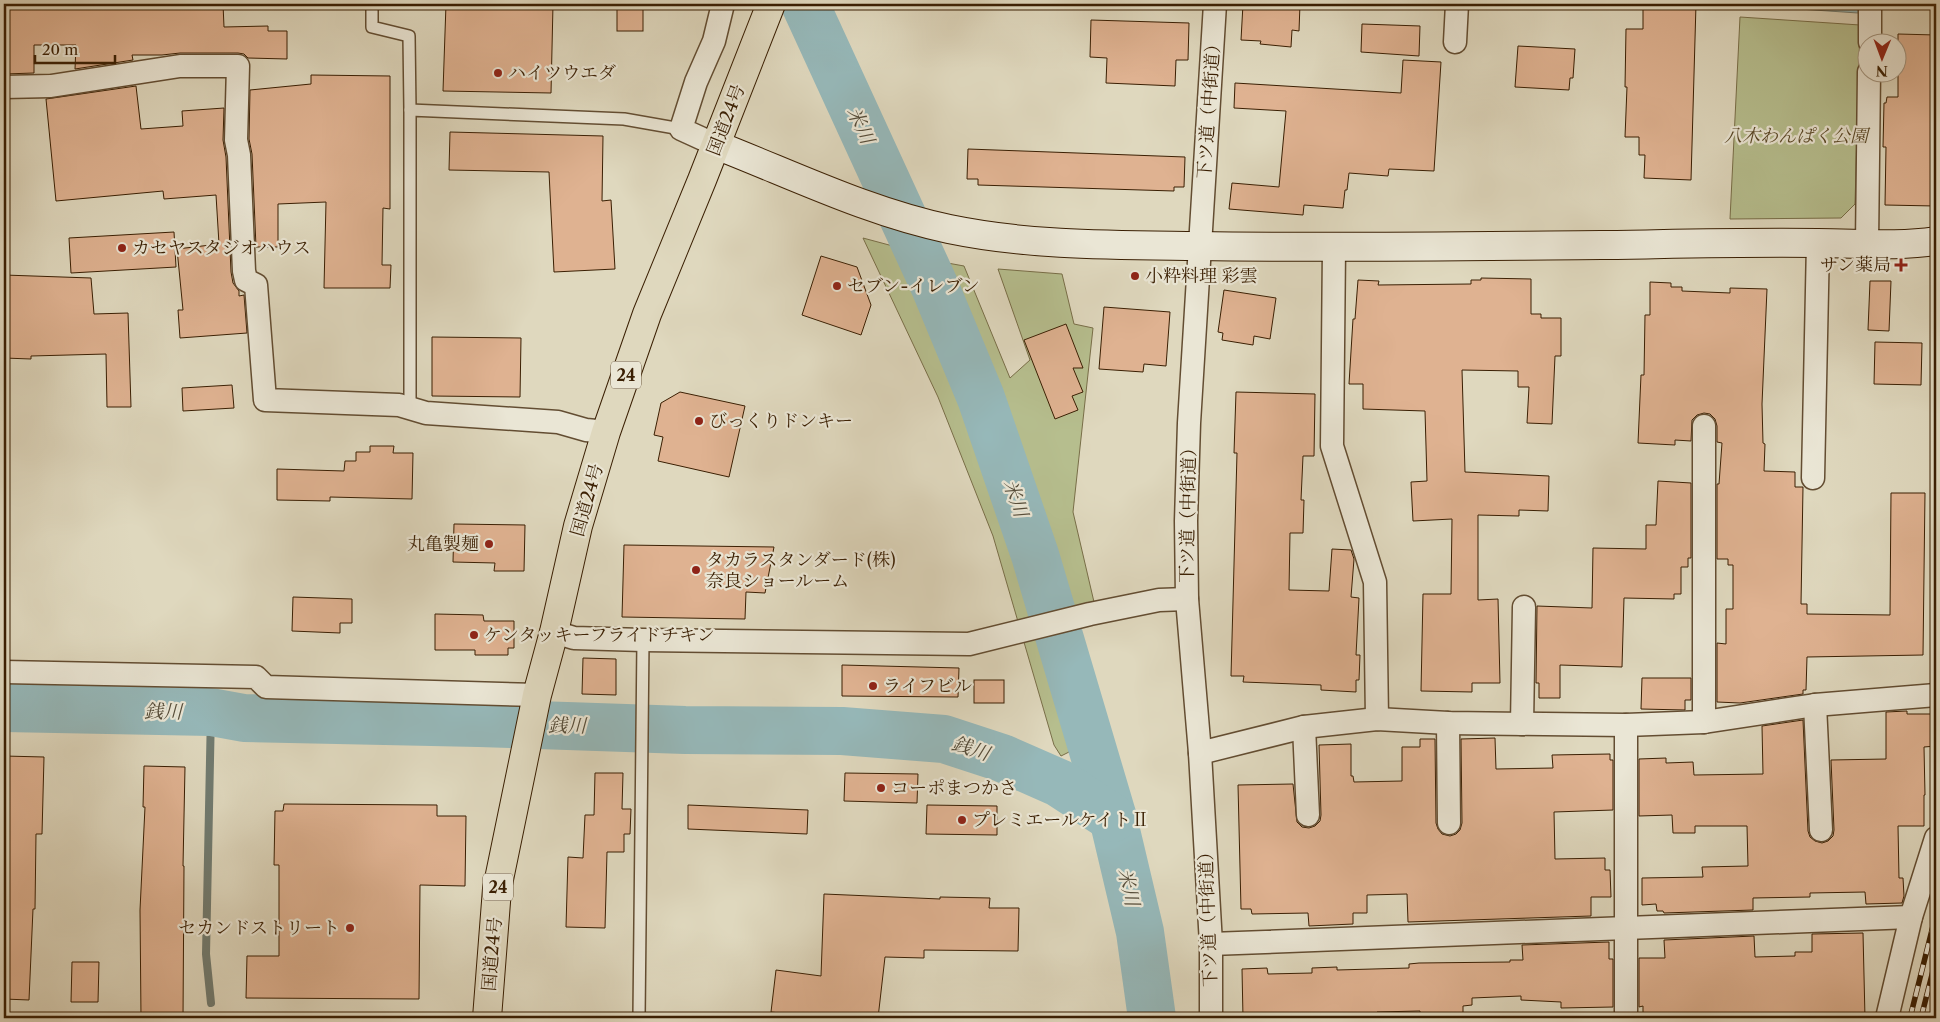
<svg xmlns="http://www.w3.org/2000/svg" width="1940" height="1022" font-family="'Libre Caslon Text','Noto Serif JP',serif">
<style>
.green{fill:#b6be8e;stroke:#786e48}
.water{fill:#96b8b9;stroke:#717b70}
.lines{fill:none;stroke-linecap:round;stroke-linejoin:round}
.shore{stroke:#686c5e;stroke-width:1}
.stream{stroke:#717b70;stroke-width:8}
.river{stroke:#96b8b9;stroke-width:48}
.building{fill:#dfb291;stroke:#3a1f03}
.lane-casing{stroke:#634d32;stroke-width:14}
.street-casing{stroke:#634d32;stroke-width:25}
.secondary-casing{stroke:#3a1f03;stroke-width:30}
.highway-casing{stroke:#3a1f03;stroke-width:30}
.lane{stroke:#eae6d5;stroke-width:11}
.street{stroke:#eae6d5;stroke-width:22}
.secondary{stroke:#eae6d5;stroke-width:28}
.highway{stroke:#dfd8be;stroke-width:28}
.rail-casing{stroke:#3a1f03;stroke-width:5.5}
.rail{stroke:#eae6d5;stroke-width:4;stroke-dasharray:11;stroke-linecap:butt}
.poi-dot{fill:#8f2418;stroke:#eae6d5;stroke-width:2}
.labels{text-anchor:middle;stroke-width:4.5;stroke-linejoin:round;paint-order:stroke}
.shield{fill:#eae6d5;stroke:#6f5b42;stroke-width:1}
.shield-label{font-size:16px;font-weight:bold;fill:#3a1f03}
.poi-label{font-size:18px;fill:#3a1f03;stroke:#eae6d5;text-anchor:start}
.street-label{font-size:18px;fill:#3a1f03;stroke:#eae6d5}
.park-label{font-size:18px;font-style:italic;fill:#594726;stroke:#eae6d5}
.water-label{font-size:19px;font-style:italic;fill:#564d3a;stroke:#eae6d5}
</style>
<rect width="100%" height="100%" fill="#dfd8be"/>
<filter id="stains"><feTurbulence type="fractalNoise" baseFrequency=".004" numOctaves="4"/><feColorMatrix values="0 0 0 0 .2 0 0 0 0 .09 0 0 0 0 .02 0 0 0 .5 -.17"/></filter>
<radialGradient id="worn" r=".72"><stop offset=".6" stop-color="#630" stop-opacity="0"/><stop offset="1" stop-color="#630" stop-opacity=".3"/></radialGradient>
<!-- green -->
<g class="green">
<path d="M1740,17L1860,25L1855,204L1841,218L1730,219Z"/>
<path d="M863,238L904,249L930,299L983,425L1065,696L1069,752L1061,756L1054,745L993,536L938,397Z"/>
<path d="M942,262L964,266L1010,378L1030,360L998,269L1062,274L1074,324L1093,328L1073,512L1094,602L1068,608L1015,437Z"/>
</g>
<!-- water -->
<path class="water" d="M1740,4H1859L1858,13L1740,5Z"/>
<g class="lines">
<!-- shore -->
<path class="shore" d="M1791,4L1851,8L1854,4"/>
<!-- stream -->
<path class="stream" d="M211,1003L206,954L211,712"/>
<!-- river -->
<g class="river">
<path d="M805,4L935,287L981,398L1035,555L1113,818L1140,932L1152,1018"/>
<path d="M4,708L211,712L244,718L479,723L685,730L842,731L944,739L1002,758L1059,783L1113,818"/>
</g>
</g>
<!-- building -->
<g class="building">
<path d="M4,4H223L224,27L268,26V31H287V59L248,58L244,54L238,53H180L162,55H132L133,60L75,69L76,45H34V73L4,74Z"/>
<path d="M446,4H553L551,93L443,91Z"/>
<rect x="617" y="4" width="26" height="27"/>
<path d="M1243,4H1300L1299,31L1292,30L1291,47L1260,44L1261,41L1241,40Z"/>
<path d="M1643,4H1696L1691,180L1644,178L1645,155H1639V137H1625L1627,87H1625L1626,29H1643Z"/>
<path d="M1091,20L1189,23L1188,60H1176L1175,86L1106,83L1107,58L1090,57Z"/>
<path d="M1362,24L1420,26L1419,56L1361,52Z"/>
<path d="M1898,34L1936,35L1935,206L1885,205L1886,147H1883L1884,103H1886L1887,97H1898Z"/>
<path d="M1518,46L1575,49L1573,78H1570L1569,90L1515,87Z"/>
<path d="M1403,60L1441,62L1434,171L1389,169L1388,176L1349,173L1347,190H1345L1343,208L1304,205L1303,215L1229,209L1232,183L1279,187L1286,111L1234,108L1235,83L1401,93Z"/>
<path d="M311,75L390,76V209L383,208L382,265H391L390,288H324L326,202L278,204V247H256L252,154L249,139L250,90L311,84Z"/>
<path d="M136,86L141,129L183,126L182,111L224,108L223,140L226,157L231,272L233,283L239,291V296L244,295L247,333L180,338L178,310H183L177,249L219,244L216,195L164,199L163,191L56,201L46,99Z"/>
<path d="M450,132L603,136L602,201L611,200L615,269L554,272L549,172L449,170Z"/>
<path d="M968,149L1185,157L1184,187H1174V191L978,185V179H967Z"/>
<path d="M174,232L176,267L71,273L69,238Z"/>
<path d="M821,256L857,267L871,305L861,335L802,315Z"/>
<path d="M4,275L91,278L94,314L128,313L131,407H107L106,354L31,356V359L4,358Z"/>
<path d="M1481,278L1531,279V314H1541V318H1561V356H1555L1552,424L1527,423L1529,387H1518V371L1462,370L1465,472L1549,476L1548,511L1519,510V516L1478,515V600L1498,599L1500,683H1472V692L1421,691L1423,594H1451L1452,519L1413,521L1411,482L1427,481L1425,411L1363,409V384H1349L1353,319H1355L1358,280L1379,281L1378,285L1471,284V280H1481Z"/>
<path d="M1870,281H1891L1889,331L1868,330Z"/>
<path d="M1650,282L1671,283V287H1682V291L1730,293V288L1767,289L1762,404L1763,443L1765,444L1764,471L1795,472V487H1803L1801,604H1807V614L1890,615L1891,493H1925L1923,655L1807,657L1806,690H1803V694L1740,703L1717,702V643L1726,644V609H1733V565H1728V559H1717V484H1719L1722,443L1717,442V426L1715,419L1710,414L1704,413L1697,415L1692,420L1691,441L1675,440V445L1638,443L1641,375H1644L1645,315H1650Z"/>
<path d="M1224,290L1276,298L1270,339L1254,336L1253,345L1222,340L1223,333L1218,332Z"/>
<path d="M1104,307L1170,312L1166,366L1144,364L1143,372L1099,369Z"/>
<path d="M1066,324L1083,368H1073L1083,392L1072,396L1078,410L1055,419L1024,340Z"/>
<path d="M432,337L521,338L520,397L432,396Z"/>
<path d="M1875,342L1922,343L1921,385L1874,384Z"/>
<path d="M232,385L234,408L183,411L182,388Z"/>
<path d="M680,392L745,406L729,477L658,461L663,437L654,435L661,403Z"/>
<path d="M1236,392L1315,394L1314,456H1303L1301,500H1304L1303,533H1290L1289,590L1329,591L1332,549L1351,550L1354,559L1351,597L1359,598L1356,655H1360L1359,680H1356V692L1321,690V685L1243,682L1244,676H1231L1237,453H1234Z"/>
<path d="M370,446H394L393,453H413L412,499L330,497V501L277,500V469L344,471L345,461H356V452H370Z"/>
<path d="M1658,481L1691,483V558H1688V567H1681V594H1674V599L1624,598L1622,667L1560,665V698H1539V683H1536L1537,606L1592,608L1593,548L1646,549V525H1656Z"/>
<path d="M454,524L525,525L524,571H494L495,563L453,562Z"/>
<path d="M624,545L774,547L765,593L746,592L745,619L622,617Z"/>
<path d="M293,597L352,599V623H340V633L292,631Z"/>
<path d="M435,614L483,615L484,621H514V648H508V655H475V650H435Z"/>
<path d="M583,658L616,659V695L582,694Z"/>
<path d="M842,665L959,668L958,697L842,696Z"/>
<path d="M1642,678H1691V700H1685V710L1641,709Z"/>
<rect x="974" y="680" width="30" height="23"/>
<path d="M1907,711V714H1936V746L1924,747L1925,795H1924V826H1898L1899,878H1903L1904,896L1902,903L1866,904L1865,892L1810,893V897L1753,898V910L1664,913L1663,911H1657L1656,904L1642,905V878L1703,877L1702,867L1748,866L1747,826H1695V833H1673L1672,815L1639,816V759L1666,758V763L1693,762L1694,775L1763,774L1762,726L1803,720L1808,831L1810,837L1815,841L1822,843L1828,841L1833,836L1834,830L1831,760L1886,759V712Z"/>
<path d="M1495,738L1496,769L1553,768L1552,755L1610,754V760H1613V810L1554,812L1555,859L1605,858V870H1610L1611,897H1591V916L1408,922L1407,894L1367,895V913H1353V924L1309,926L1308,913L1252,914L1251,909H1241L1238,785L1293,784L1297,822L1302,827L1309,828L1315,826L1320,821L1321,815L1319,745L1351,744V776H1353L1354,782L1402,781V747H1420V739H1435L1436,823L1438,829L1442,834L1450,836L1456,834L1460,830L1462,823L1461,739Z"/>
<path d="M4,756L44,757L42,834H36L35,909H33L29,1000L4,999Z"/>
<path d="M144,766L185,767L183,866H184L183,1018H141L140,910L145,807H143Z"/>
<path d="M595,773H623L622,809H631L630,834H624V852H607L605,928L566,927L568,857L583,858L585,815H594Z"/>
<path d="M845,773L918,774L917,803L844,801Z"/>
<path d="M284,804L437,805V816H466L465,886L420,885L419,999L246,998L247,956H279V865H274L275,811H283Z"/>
<path d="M688,805L808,810L807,834L688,829Z"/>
<path d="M927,805L997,806V835L926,834Z"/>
<path d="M824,894L940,899V897L990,898L989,908H1019L1018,951L924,950V958L885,957L878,1018H825L771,1012L776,970L821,976Z"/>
<path d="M1863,933L1865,1018H1643V1006L1639,1007V958H1665L1664,940L1754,936L1755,957L1795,956V952H1812V934Z"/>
<path d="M1609,942V959H1613V1007L1561,1008V1002L1521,1000V996L1472,998V1005L1463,1006V1013L1420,1014V1011L1377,1012V1016L1243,1018L1242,969L1267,968L1268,974L1312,973V968L1337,967V970L1409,968V964L1419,963L1510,962V960H1523L1522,945Z"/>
<path d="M72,962H99L98,1002H71Z"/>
</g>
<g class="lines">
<!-- lane casing -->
<g class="lane-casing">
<g id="lane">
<path d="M372,4V27L409,36L410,110"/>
<path d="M410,408V110L624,119L681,129"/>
<path d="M639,1018L643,640"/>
</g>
</g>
<!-- street casing -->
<g class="street-casing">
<g id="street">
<path d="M1455,42L1457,4"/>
<path d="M1870,42V4"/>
<path d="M4,87L51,86L180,66H238L236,140L239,155L244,271L246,280L256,285L265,400L399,405L426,413L558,422L586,430L606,432"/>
<path d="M716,145L681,129L696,82L714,41L723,4"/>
<path d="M1867,244L1869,72"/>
<path d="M1334,248L1332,446L1375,582L1377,719"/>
<path d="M1704,426V722"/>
<path d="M1813,478L1818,243"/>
<path d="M554,632L574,638L643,640L969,644L1090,614L1159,600L1187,599"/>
<path d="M4,672L256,677L266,687L537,695"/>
<path d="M1815,705L1821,830"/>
<path d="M1448,723L1449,823"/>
<path d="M1522,724L1524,607"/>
<path d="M1626,725V1018"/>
<path d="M1304,727L1308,815"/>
<path d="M1200,753L1304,727L1377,719L1448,723L1626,725L1704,722L1815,705L1936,695"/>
<path d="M1211,944L1911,917"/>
<path d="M1211,1018V944L1200,753L1187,599L1186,521L1189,423L1215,4"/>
<path d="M1887,1018L1911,917L1936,838"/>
</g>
</g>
<!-- secondary casing -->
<g class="secondary-casing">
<path id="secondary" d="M716,145C793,175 868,212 949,229C1031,246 1114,245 1197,246C1332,248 1466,246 1601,245C1673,244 1746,242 1818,243C1858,243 1897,247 1936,241"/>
</g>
<!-- highway casing -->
<g class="highway-casing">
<path id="highway" d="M487,1018L497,889L537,695L554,632L578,526L606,432L647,314L702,180L771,4"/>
</g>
<!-- lane -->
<use href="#lane" class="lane"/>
<!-- street -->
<use href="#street" class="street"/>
<!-- secondary -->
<use href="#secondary" class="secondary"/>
<!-- highway -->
<use href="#highway" class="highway"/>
<!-- rail casing -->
<g class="rail-casing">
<g id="rail">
<path d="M1910,1018L1936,914"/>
<path d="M1921,1018L1936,959"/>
</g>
</g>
<!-- rail -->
<use href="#rail" class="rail"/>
</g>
<!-- markers -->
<g class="poi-dot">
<circle cx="498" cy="73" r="5"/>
<circle cx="122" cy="248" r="5"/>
<path d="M1898.5 257.5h5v5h5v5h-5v5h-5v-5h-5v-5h5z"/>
<circle cx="1135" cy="276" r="5"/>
<circle cx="837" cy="286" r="5"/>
<circle cx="699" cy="421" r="5"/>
<circle cx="489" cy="544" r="5"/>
<circle cx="696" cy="570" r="5"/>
<circle cx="474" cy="635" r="5"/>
<circle cx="873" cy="686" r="5"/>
<circle cx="881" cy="788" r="5"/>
<circle cx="962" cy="820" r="5"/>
<circle cx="350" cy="928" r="5"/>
</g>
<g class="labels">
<!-- shield labels -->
<g class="shield">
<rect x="611" y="361.5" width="30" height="27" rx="4"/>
<rect x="483" y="873.5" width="30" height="27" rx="4"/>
</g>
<g class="shield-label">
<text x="626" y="381">24</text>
<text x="498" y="893">24</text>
</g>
<!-- poi labels -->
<g class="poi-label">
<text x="508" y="79">ハイツウエダ</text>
<text x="132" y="254">カセヤスタジオハウス</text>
<text x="1891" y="271" text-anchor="end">サン薬局</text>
<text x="1145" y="282">小粋料理 彩雲</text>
<text x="847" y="292">セブン-イレブン</text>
<text x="709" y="427">びっくりドンキー</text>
<text x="479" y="550" text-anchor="end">丸亀製麺</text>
<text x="706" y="566">タカラスタンダード(株)<tspan x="706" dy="21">奈良ショールーム</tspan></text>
<text x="484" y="641">ケンタッキーフライドチキン</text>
<text x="883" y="692">ライフビル</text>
<text x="891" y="794">コーポまつかさ</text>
<text x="972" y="826">プレミエールケイトⅡ</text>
<text x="340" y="934" text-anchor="end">セカンドストリート</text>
</g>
<!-- street labels -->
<g class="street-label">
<text transform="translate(1209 107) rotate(-86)" y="6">下ツ道（中街道）</text>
<text transform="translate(726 120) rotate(-69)" y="6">国道24号</text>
<text transform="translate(587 500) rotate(-74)" y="6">国道24号</text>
<text transform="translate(1188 511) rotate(-89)" y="6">下ツ道（中街道）</text>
<text transform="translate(1208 915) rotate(-92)" y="6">下ツ道（中街道）</text>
<text transform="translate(492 954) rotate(-85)" y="6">国道24号</text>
</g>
<!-- park labels -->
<g class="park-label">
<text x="1796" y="142">八木わんぱく公園</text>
</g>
<!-- water labels -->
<g class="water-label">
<text transform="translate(861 125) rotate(65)" y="7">米川</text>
<text transform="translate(1016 498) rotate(71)" y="7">米川</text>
<text transform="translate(163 711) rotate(1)" y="7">銭川</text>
<text transform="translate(567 725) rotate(1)" y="7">銭川</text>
<text transform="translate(971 748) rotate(18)" y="7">銭川</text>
<text transform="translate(1129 887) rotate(77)" y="7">米川</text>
</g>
</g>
<!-- margin -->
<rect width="1940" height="1022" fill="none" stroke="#dfd8be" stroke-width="20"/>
<rect x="5" y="5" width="1930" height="1012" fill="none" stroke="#3a1f03" stroke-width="2.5"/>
<rect x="10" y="10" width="1920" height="1002" fill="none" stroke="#3a1f03"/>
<!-- north arrow -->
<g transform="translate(1882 58) rotate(181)"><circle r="24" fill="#eae6d5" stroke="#a49681"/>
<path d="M0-4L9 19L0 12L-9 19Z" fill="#8f2418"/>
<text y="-8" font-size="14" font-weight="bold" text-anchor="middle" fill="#3a1f03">N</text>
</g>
<!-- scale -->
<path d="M35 55v8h80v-8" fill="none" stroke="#3a1f03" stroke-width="2.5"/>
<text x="42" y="55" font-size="15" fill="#3a1f03" stroke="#eae6d5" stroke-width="4" paint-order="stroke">20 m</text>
<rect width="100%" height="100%" filter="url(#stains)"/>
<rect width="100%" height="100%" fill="url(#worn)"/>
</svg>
